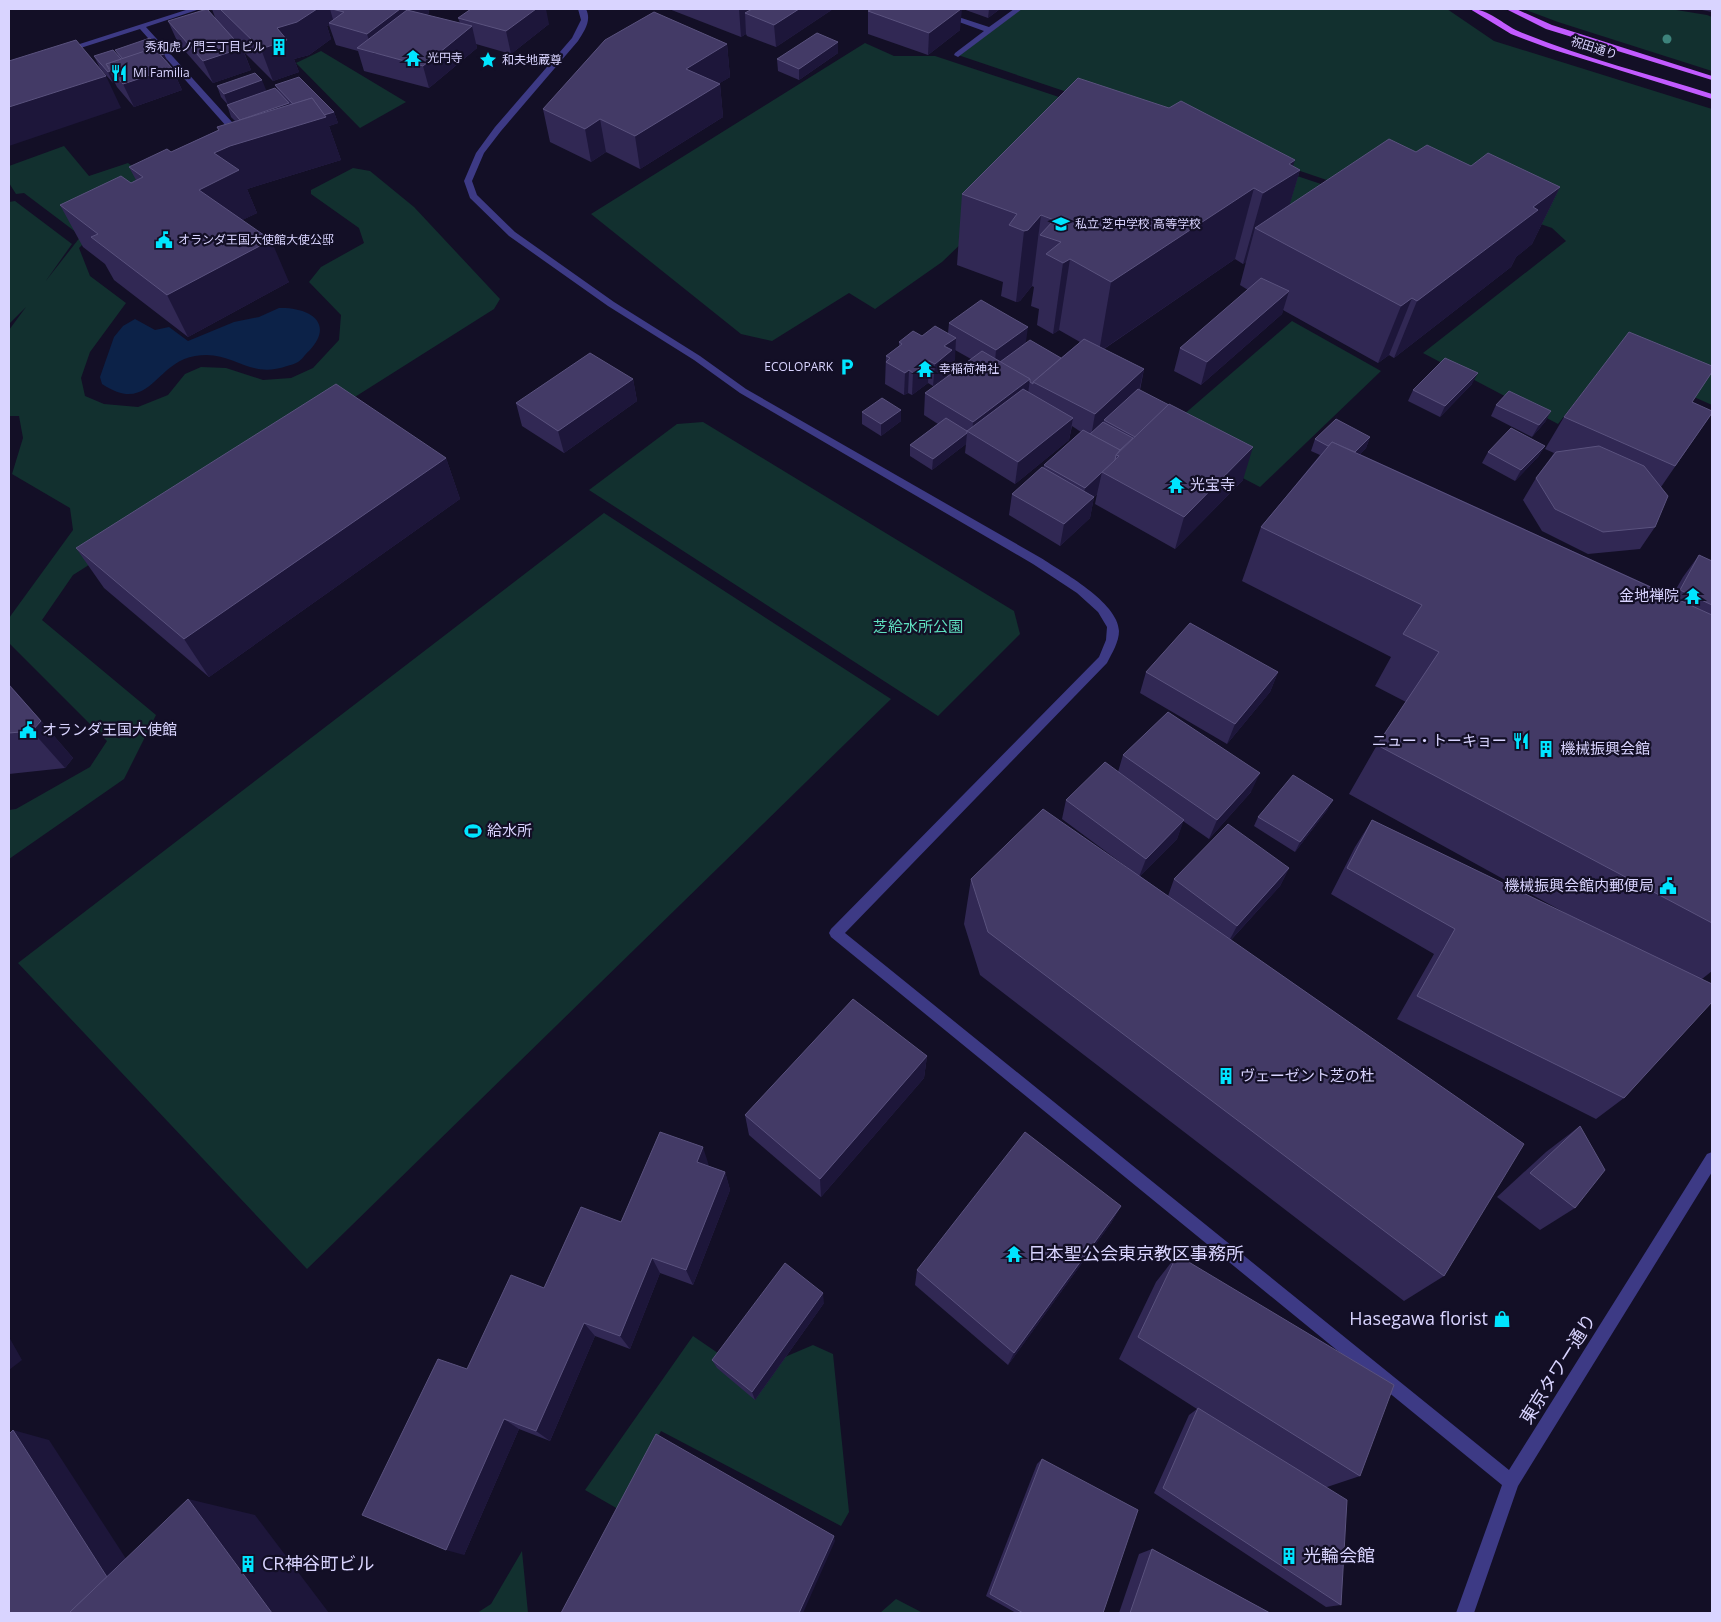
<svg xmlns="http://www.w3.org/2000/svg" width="1721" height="1622" font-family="'Open Sans','Noto Sans JP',sans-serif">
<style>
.green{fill:#12302f}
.water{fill:#0c2248}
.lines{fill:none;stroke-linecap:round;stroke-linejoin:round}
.minor{fill:#3d3a85;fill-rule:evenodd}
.major{fill:#c25bff;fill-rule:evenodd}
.tree{fill:#3d827b}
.wall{fill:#312854}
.shaded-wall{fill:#1d163a}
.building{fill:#433a66;stroke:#5a527e}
.labels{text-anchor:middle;stroke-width:4.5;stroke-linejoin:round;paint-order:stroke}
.far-poi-label{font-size:12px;fill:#d9d4ff;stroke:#130f26;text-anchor:start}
.far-street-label{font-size:12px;fill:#d9d4ff;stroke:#130f26}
.poi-label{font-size:15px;fill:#d9d4ff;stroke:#130f26;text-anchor:start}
.park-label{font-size:15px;fill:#5fe0c0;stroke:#130f26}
.near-poi-label{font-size:18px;fill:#d9d4ff;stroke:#130f26;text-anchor:start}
.near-street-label{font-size:18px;fill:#d9d4ff;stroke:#130f26}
</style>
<rect width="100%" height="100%" fill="#130f26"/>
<!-- green -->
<g class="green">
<path d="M1019,9H1447L1494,41L1712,109V405L1609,359L1558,424L1423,353L1566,241L1552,228L1468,199L1362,192L958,55Z"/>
<path d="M1523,9H1670L1707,15L1712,17V71L1558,22Z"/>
<path d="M865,43L894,56H935L1324,185L1304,211L1074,135L942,262L875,309L849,293L772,341L741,334L591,214Z"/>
<path d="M321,51L406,102L360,128L296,63Z"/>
<path d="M64,146L89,176L128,163L139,172L165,162L79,248L90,276L126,303L90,352L81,378L85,396L104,404L138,407L168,395L185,374L201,367L226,368L263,380L291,378L313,368L339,340L341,315L309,282L321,267L364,243L359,228L311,194V190L353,168L370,171L414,207L500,299L494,309L73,575L42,620L156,715L124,779L9,859V810L16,809L90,767L107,741L9,643V618L73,530L70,508L12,474L23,438L19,416H9V330L26,307L9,324V202L15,201L72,244L45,282L81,236L24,193L16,194L9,183V166Z"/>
<path d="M1292,321L1381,371L1260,487L1160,435Z"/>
<path d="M703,422L1014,611L1020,634L938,716L589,490L677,424Z"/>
<path d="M604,513L891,699L307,1269L18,963Z"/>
<path d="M693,1336L747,1373L813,1345L833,1354L849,1512L841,1526L661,1431L618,1509L585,1490Z"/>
<path d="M522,1551L528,1613H477L491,1604Z"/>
<path d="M896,1599L923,1613H880Z"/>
</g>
<!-- water -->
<path class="water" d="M279,308C308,307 336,322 309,351C305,354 302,360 298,362C295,364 290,365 287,366C247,380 234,349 195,356C155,362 150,416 102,384L100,377L114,337L123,326L135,319L155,330L169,327L188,341L234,322L259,317Z"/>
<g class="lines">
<!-- minor -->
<g class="minor">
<path d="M189,9H200L146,27L241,132V136H235L140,29L68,52L61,50Z"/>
<path d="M578,9H586C592,21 584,31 578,41L501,131L484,153L472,181L477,195L515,232L614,302L700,356L746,389L1041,558C1062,572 1118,602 1119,631C1119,642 1112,653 1107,663L845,933L1509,1470L1707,1154L1712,1152V1172L1518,1486L1474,1613H1456L1502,1485L831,937L829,933L831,929L1099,657L1106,640L1107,627L1098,612L1077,593L1033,564L740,393L694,360L608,306L509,236L470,198L464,181L476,153L495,127L572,38L581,20Z"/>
<path d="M923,9H934L989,27L1014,9H1022L958,57L954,55L955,53L984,31Z"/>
</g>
<!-- major -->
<g class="major">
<path d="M1470,9C1487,8 1503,24 1518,31C1579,57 1649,74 1712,94V99L1551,49L1511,34Z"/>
<path d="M1506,9H1516L1552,25L1712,76V80L1546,29Z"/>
</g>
</g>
<!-- trees -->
<circle class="tree" cx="1667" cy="39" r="4.5"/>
<!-- wall -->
<g class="wall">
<path d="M212,9H428L429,13L427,15L460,23L458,18L549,24L511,54L476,44L477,48L429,88L364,71L358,51L336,45L329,25L327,26L331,39L309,55L294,59L299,72L273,81L244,52L251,70L213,83L178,43L168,21L216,20Z"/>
<path d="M669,9H833L776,47L747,36L746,34L741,37Z"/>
<path d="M963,9H1000L988,18Z"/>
<path d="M1697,9H1712V12Z"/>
<path d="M868,11L960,30L928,55L868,34Z"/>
<path d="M727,44L730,77L718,84H720L723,117L640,169L606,152L591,162L550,142L543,109Z"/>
<path d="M115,50L164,54L168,63L172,68L182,90L134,107L117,87L115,83H113L100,68L94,56L118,55Z"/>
<path d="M838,53L799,80L778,71L777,59Z"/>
<path d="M275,85L334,112L338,123L329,126L341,160L247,189L257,213L242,220L289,282L188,337L114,280L105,264L83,247L60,205L131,183L136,180L129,167L171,152L218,130L217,127L235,121L231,117L227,105H228L221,97L217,86L267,91H278Z"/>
<path d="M1416,152L1560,187L1532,244L1516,257L1511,267L1394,358L1389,355L1378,363L1283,310L1282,314L1201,385L1174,371L1180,348L1248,290L1240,285L1246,262L1243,264L1235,259L1104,349L1144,369L1140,390L1243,480L1175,549L1095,504L1097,494L1094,497L1090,518L1060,546L1009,515L1012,494L1043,468L1044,465L1081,432L1072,426L1069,440L1015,484L965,453L966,444L932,470L910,456V445L938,424L924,415L925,393L971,359L955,350V360L951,362V373L933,386L928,383L912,395L908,393L904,395L885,384L886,356L899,346V342L922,336L948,333L949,323L1026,343L1061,358L1080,342L1059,330L1053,334L1037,325L1039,309L1031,306L1034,287L1032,286L1020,301L1016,302L1001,296L1003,282L957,265L962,194L1293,166L1300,170L1289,206Z"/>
<path d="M633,379L637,401L564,453L522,426L516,403Z"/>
<path d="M1472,384L1440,417L1408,401L1413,390Z"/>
<path d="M1692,402L1712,413L1661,487L1655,527L1640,549L1588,554L1542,531L1523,500L1536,478L1554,453L1545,449L1564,417Z"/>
<path d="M1496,405L1551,411L1545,422L1532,437L1491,416Z"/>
<path d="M862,412L901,421L881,436L862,424Z"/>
<path d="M1370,437L1366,448L1360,454L1672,596L1683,577L1699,555L1712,561V971L1702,979L1624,1098L1596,1119L1397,1019L1434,954L1331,894L1355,847L1372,820L1578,920L1349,794L1377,745L1406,702L1375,686L1391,657L1242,581L1261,527L1320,455L1311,451L1315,439Z"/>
<path d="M1545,446L1538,457L1515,481L1482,463L1488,452Z"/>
<path d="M446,458L460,499L209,677L104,588L76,548Z"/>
<path d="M1146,672H1278L1270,692L1227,744L1140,693Z"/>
<path d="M9,684L73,758L65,768L9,774Z"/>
<path d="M1123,755L1251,792L1209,839L1183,821L1177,839L1140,876L1168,896L1174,879L1289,868L1280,886L1231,940L1444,1276L1404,1301L980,975L964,924L971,879L1128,868L1062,819L1066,800L1118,772Z"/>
<path d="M1328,809L1295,852L1254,826L1258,817Z"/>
<path d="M927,1056L924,1078L821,1197L749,1135L745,1115Z"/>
<path d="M1580,1126L1575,1208L1540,1230L1497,1197L1546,1152Z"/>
<path d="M709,1166L725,1172L730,1190L693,1285L660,1273L630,1349L595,1336L550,1441L519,1429L464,1555L467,1369L544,1288L621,1222Z"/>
<path d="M1121,1206L1111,1223L1008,1365L915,1285L917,1270Z"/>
<path d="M1177,1255L1360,1476L1327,1487L1341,1605L1326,1607L1154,1493L1189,1415L1197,1409L1119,1359L1156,1282Z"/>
<path d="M824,1303L755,1400L717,1368L712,1360Z"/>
<path d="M1042,1459L1103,1613H1016L986,1596L1037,1464Z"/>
<path d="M1152,1549L1270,1613H1119L1139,1554Z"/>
</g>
<!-- shaded-wall -->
<g class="shaded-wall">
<path d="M314,9H330L334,23H329V25L327,26L331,39L309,55L294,59L299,72L273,81L261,49L277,28Z"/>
<path d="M400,9H428L429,13L377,54L373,53L367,34Z"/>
<path d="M536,9H546L549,24L511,54L506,31Z"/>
<path d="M739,9H784L745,13L746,34L741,37Z"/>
<path d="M799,9H833L776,47L774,25Z"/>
<path d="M961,9H962L960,30L928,55L929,33Z"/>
<path d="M989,9H1000L988,18Z"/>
<path d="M472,26L477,48L429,88L423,66Z"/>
<path d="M838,42V53L799,80V69Z"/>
<path d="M727,44L730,77L690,101L686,69Z"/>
<path d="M242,48L251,70L213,83L203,61Z"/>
<path d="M164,54L169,65L129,66Z"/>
<path d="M172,68L182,90L134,107L123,84Z"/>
<path d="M110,71L115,83H113L108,72Z"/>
<path d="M106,76L121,108L9,146V107Z"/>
<path d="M262,80L267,92L228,105L224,94Z"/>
<path d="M720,84L723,117L640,169L635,136Z"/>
<path d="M289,103L293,114L240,120Z"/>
<path d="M334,112L338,123L329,126L341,160L247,189L257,213L218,232L199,190L214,153L230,146L309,120Z"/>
<path d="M600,119L606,152L591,162L585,129Z"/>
<path d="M1295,160L1290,175L1300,170L1279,240L1255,228L1246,262L1243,264L1263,193L1289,164Z"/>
<path d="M1560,187L1532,244L1516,257L1511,267L1394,358L1417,301L1533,207Z"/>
<path d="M1254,188L1235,259L1099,352L1111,282Z"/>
<path d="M1041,215L1032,286L1020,301L1016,302L1024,231Z"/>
<path d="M271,240L289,282L188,337L167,295Z"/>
<path d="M1070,259L1059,330L1053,334L1063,263Z"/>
<path d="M1289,291L1282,314L1201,385L1207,362Z"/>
<path d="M1412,298L1389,355L1378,363L1401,306Z"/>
<path d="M1028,327L1025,349L994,373L996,350Z"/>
<path d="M956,338L955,360L951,362V373L933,386L935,364L944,346Z"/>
<path d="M929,361L928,383L912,395L913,373Z"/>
<path d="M1144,369L1139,391L1104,420L1103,425L1091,437L1095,414Z"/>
<path d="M909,370L908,393L904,395L905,373Z"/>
<path d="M1478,373L1472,384L1440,417L1445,406Z"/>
<path d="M633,379L637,401L564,453L558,431Z"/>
<path d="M1030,379L1027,401L972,434L973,422Z"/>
<path d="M901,410V421L881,436V424Z"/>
<path d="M1551,411L1545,422L1532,437L1539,425Z"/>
<path d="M1073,418L1069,440L1015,484L1018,462Z"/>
<path d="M967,433L966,444L932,470L933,459Z"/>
<path d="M1370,437L1366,448L1346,468L1350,457Z"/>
<path d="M1545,446L1538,457L1515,481L1521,470Z"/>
<path d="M1253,447L1243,480L1175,549L1184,517Z"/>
<path d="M446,458L460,499L209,677L184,639Z"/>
<path d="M1102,472L1097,494L1094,497L1090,518L1060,546L1064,524L1081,509L1085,488Z"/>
<path d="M1278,672L1270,692L1227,744L1235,724Z"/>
<path d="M9,684L73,758L65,768L32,731Z"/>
<path d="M1260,773L1251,792L1209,839L1217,820Z"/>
<path d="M1333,800L1328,809L1295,852L1300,842Z"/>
<path d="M1184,820L1177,839L1139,877L1146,859Z"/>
<path d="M1289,868L1280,886L1228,943L1237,926Z"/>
<path d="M927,1056L924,1078L821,1197L820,1179Z"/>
<path d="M703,1147L709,1166L697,1162Z"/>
<path d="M725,1172L730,1190L693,1285L686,1270Z"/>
<path d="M1121,1206L1111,1223L1008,1365L1014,1353Z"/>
<path d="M652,1258L660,1273L630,1349L620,1336Z"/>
<path d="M823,1293L824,1303L755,1400L752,1392Z"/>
<path d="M584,1323L595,1336L550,1441L536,1431Z"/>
<path d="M9,1337L22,1360L9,1370Z"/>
<path d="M504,1419L519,1429L464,1555L446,1550Z"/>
<path d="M13,1430L49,1440L145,1588L112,1585Z"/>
<path d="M188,1499L255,1515L329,1613H272Z"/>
<path d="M834,1536L835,1541L803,1613H799Z"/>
</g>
<!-- building -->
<g class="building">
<path d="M207,9L242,48L203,61L168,21Z"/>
<path d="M220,9H317L297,22L277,28L287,40L261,49Z"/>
<path d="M332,9H400L367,34L329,23L344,12Z"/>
<path d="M471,9H536L506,31L458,18Z"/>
<path d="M752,9H799L774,25L745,13Z"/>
<path d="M872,9H961L929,33L868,11Z"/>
<path d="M407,10L472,26L423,66L357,48Z"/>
<path d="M654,12L727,44L686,69L720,84L635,136L600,119L585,129L543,109L605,40Z"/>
<path d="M817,33L838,42L799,69L777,59Z"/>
<path d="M150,38L164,54L161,55L154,48L123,59L115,50Z"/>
<path d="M76,40L106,76L9,107V61Z"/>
<path d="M154,48L172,68L123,84L106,64Z"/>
<path d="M113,50L121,59L106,64L110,71L108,72L94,56Z"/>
<path d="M255,73L262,80L224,94L217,86Z"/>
<path d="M299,77L334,112L324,115L312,98L293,104L275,85Z"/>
<path d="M1078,78L1169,108L1181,101L1295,160L1289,164L1300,170L1263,193L1254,188L1111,282L1070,259L1063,263L1046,254L1061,242L1040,235L1054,220L1041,215L1028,230L1024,231L1009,225L1017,214L962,194Z"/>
<path d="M275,88L289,103L240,120L227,105Z"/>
<path d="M312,98L326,117L230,146L214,153L239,170L199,190L271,240L167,295L91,237L98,234L60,205L121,176L131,183L143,177L129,167L167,149L171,152L219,130L217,127Z"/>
<path d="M1389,139L1416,152L1427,145L1471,166L1488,153L1560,187L1533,207L1538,210L1417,301L1412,298L1401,306L1255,228Z"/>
<path d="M1261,278L1289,291L1207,362L1180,348Z"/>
<path d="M981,300L1028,327L996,350L949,323Z"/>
<path d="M935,326L956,338L944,346L952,350L935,364L929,361L913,373L909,370L905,373L886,362L890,358L886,356L902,344L899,342L913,331L922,336Z"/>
<path d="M1629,332L1712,366V372L1692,402L1712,411V413L1675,466L1564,417Z"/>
<path d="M1084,339L1144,369L1095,414L1033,382Z"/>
<path d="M1030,340L1061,358L1033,382V384L1030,382V379L1000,362Z"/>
<path d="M982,351L1030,379L973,422L925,393Z"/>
<path d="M590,353L633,379L558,431L516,403Z"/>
<path d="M1445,358L1478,373L1445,406L1413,390Z"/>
<path d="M336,384L446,458L184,639L76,548Z"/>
<path d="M1023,389L1073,418L1018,462L967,431Z"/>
<path d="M1138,389L1169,405L1135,437L1104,420Z"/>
<path d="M1509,391L1551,411L1539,425L1496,405Z"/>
<path d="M882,398L901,410L881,424L862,412Z"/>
<path d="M1169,404L1253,447L1184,517L1102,472L1119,456L1116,455Z"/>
<path d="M946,418L967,431V433L933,459L910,445Z"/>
<path d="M1336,419L1370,437L1355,452L1332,442L1328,446L1315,439Z"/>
<path d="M1103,422L1133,438L1120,450L1090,434Z"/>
<path d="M1511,428L1545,446L1521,470L1488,452Z"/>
<path d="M1083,430L1120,450L1116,455L1115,460L1085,488L1044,465Z"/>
<path d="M1332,442L1712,615V923L1377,745L1439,652L1403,634L1422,605L1261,527Z"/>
<path d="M1599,446L1644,466L1668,496L1655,527L1603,532L1555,509L1536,478L1556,452Z"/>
<path d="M1042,467L1094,497L1064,524L1012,494Z"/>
<path d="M1699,555L1712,561V605L1680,590Z"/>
<path d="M1190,623L1278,672L1235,724L1146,672Z"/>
<path d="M9,685L41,721L32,731L9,733Z"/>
<path d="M1168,712L1260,773L1217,820L1123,755Z"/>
<path d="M1105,762L1184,820L1146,859L1066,800Z"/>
<path d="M1293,775L1333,800L1300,842L1258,817Z"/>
<path d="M1043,809L1524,1144L1444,1276L988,932L971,879Z"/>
<path d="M1372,820L1712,984V1002L1624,1098L1417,996L1455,929L1347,868Z"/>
<path d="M1228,824L1289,868L1237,926L1174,879Z"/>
<path d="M853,999L927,1056L820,1179L745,1115Z"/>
<path d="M1580,1126L1605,1170L1575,1208L1530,1173Z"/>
<path d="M660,1132L703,1147L697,1162L725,1172L686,1270L652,1258L620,1336L584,1323L536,1431L504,1419L446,1550L362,1515L438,1359L467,1369L511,1275L544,1288L581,1207L621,1222Z"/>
<path d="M1025,1132L1121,1206L1014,1353L917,1270Z"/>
<path d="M1177,1255L1394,1385L1360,1476L1138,1337Z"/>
<path d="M785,1263L823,1293L752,1392L712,1360Z"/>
<path d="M1198,1408L1347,1500L1341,1605L1163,1488Z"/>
<path d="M13,1430L107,1577L69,1613H9V1434Z"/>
<path d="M656,1434L834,1536L799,1613H561Z"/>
<path d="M1042,1459L1138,1510L1103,1613H1023L990,1594Z"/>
<path d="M188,1499L272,1613H69Z"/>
<path d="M1152,1549L1270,1613H1130Z"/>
</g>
<!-- icons -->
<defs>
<g id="building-bare" transform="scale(1.35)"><path d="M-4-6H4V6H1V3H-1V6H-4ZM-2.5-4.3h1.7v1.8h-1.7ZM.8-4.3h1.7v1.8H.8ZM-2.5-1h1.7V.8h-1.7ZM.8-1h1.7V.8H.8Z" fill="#00e5ff" stroke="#130f26" stroke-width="2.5" paint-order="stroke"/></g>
<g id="temple-bare" transform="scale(1.35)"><path d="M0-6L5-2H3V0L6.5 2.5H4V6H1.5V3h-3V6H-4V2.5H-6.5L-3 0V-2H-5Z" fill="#00e5ff" stroke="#130f26" stroke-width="2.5" paint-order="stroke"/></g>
<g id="sight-bare" transform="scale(1.35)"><path d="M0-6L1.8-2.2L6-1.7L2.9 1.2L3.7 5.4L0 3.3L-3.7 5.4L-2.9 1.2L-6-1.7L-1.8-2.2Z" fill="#00e5ff" stroke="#130f26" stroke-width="2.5" paint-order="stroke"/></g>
<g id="restaurant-bare" transform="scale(1.35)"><path d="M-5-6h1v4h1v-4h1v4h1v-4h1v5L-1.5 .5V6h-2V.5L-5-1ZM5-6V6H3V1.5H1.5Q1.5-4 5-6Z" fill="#00e5ff" stroke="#130f26" stroke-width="2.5" paint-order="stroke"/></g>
<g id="school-bare" transform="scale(1.35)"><path d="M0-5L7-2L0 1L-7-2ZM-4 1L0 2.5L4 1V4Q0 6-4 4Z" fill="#00e5ff" stroke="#130f26" stroke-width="2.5" paint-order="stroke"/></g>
<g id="civic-bare" transform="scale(1.35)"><path d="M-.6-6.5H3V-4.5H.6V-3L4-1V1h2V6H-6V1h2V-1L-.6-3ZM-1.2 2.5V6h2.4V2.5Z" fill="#00e5ff" stroke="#130f26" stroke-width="2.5" paint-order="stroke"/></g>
<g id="parking-bare" transform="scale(1.35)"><path d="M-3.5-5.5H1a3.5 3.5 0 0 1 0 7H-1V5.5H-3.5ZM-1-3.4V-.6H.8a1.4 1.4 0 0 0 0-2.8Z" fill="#00e5ff" stroke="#130f26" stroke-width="2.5" paint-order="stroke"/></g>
<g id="stadium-bare" transform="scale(1.35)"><path d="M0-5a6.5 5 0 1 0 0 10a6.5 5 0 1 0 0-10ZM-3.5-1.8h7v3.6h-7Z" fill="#00e5ff" stroke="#130f26" stroke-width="2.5" paint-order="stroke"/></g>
<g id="shop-bare" transform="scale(1.35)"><path d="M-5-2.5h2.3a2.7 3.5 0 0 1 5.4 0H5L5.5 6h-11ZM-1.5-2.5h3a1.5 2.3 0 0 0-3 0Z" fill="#00e5ff" stroke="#130f26" stroke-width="2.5" paint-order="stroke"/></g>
</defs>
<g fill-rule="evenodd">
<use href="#building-bare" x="279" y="47"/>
<use href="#temple-bare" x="413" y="58"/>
<use href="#sight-bare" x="488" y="60"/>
<use href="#restaurant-bare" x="119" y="73"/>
<use href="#school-bare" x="1061" y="224"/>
<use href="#civic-bare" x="164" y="240"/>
<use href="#parking-bare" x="847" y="367"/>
<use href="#temple-bare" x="925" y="369"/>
<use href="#temple-bare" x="1176" y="485"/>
<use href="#temple-bare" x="1693" y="596"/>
<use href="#civic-bare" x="28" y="730"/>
<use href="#restaurant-bare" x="1521" y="741"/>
<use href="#building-bare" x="1546" y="749"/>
<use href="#stadium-bare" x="473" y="831"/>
<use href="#civic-bare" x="1668" y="886"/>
<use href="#building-bare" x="1226" y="1076"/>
<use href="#temple-bare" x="1014" y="1254"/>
<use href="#shop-bare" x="1502" y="1319"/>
<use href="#building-bare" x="1289" y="1556"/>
<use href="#building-bare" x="248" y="1564"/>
</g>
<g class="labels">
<!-- far-poi labels -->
<g class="far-poi-label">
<text x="265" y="51" text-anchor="end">秀和虎ノ門三丁目ビル</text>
<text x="427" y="62">光円寺</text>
<text x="502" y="64">和夫地蔵尊</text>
<text x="133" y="77">Mi Familia</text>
<text x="1075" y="228">私立 芝中学校 高等学校</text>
<text x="178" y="244">オランダ王国大使館大使公邸</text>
<text x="833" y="371" text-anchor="end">ECOLOPARK</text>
<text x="939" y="373">幸稲荷神社</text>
</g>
<!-- far-street labels -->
<g class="far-street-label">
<text transform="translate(1594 48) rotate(18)" y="4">祝田通り</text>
</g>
<!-- poi labels -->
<g class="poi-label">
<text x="1190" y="490">光宝寺</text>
<text x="1679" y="601" text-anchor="end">金地禅院</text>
<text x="42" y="735">オランダ王国大使館</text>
<text x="1507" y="746" text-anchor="end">ニュー・トーキョー</text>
<text x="1560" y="754">機械振興会館</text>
<text x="487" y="836">給水所</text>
<text x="1654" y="891" text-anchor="end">機械振興会館内郵便局</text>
<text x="1240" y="1081">ヴェーゼント芝の杜</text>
</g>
<!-- park labels -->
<g class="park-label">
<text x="918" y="632">芝給水所公園</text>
</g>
<!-- near-poi labels -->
<g class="near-poi-label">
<text x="1028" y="1260">日本聖公会東京教区事務所</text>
<text x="1488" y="1325" text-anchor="end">Hasegawa florist</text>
<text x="1303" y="1562">光輪会館</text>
<text x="262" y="1570">CR神谷町ビル</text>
</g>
<!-- near-street labels -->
<g class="near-street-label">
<text transform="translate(1558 1369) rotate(-58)" y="6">東京タワー通り</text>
</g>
</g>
<!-- border -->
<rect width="1721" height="1622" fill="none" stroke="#d9d4ff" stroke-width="20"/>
</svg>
